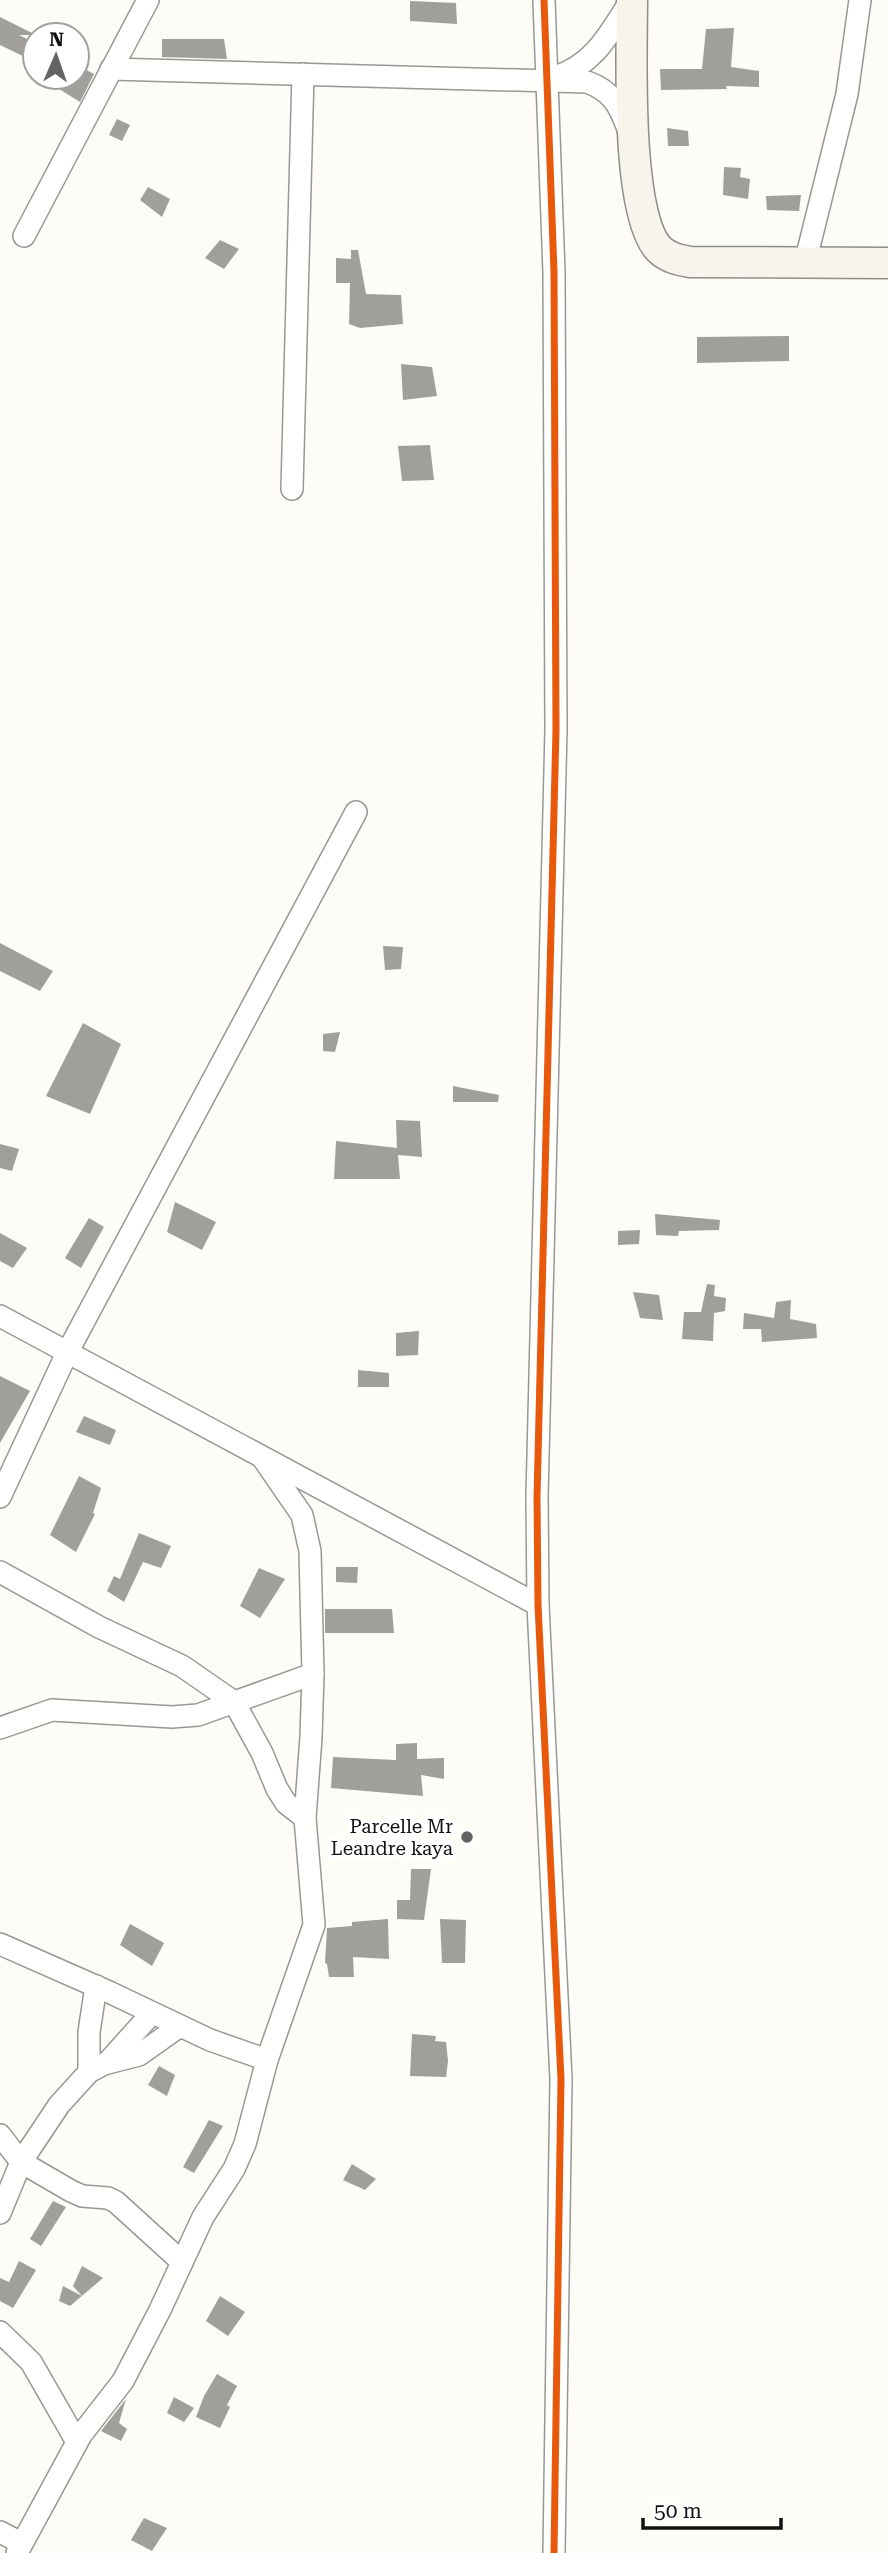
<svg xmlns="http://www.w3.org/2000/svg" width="888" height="2553" font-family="'Roboto Serif',serif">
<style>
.building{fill:#a19f9c}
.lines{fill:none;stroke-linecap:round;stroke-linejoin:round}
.street-casing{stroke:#979795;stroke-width:24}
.secondary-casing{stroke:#8e8d8b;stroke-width:33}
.street{stroke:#fffffe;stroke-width:21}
.secondary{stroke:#f6f4eb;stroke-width:30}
.cycleway-casing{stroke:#fff;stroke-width:11}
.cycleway{stroke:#e8590c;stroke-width:7}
.poi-dot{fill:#646362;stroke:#fff;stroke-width:2.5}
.labels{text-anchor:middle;stroke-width:7;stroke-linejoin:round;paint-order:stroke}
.poi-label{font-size:19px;fill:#111;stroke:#fff;text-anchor:end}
</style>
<rect width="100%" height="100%" fill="#fdfcf7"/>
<!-- building -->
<g class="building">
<path d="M410,1L456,3L457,24L410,21Z"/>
<path d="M0,17L36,35H19L35,43V62L0,45Z"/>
<path d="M734,28L731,67L759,71V87L726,86L727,89L661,90L660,69H702L706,29Z"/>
<path d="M162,39H224L227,59L162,57Z"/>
<path d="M77,65L94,74L80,102L40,77H77Z"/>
<path d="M117,119L130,125L122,141L109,135Z"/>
<path d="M667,128L688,131L689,146H668Z"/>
<path d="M724,167L741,168L740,177L750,179L748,199L723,195Z"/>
<path d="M148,187L170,199L162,217L140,200Z"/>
<path d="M801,195L799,211L767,210L766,196Z"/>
<path d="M220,240L239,249L224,269L205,258Z"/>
<path d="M351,250H358L366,294L401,295L403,324L360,328L349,324L350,283H336V258L351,259Z"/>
<path d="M789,336V361L697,363V337Z"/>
<path d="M401,364L432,367L437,396L403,400Z"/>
<path d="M430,445L434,480L402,481L398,446Z"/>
<path d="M0,943L53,971L40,991L0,971Z"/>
<path d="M383,946L403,947L401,969L385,970Z"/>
<path d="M83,1023L121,1044L90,1114L46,1096Z"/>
<path d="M340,1032L335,1052L323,1051V1034Z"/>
<path d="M453,1086L499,1095L498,1102H453Z"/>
<path d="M396,1120L420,1121L422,1157L398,1155L400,1179H334L336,1141L397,1148V1151Z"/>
<path d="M0,1144L19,1149L12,1171L0,1168Z"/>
<path d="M175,1202L216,1222L202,1250L167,1232Z"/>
<path d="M655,1214L720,1220L719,1230L679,1231L678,1236L656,1235Z"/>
<path d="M89,1218L104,1227L81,1268L65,1258Z"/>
<path d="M640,1230L639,1244L618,1245V1231Z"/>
<path d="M0,1233L27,1248L13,1268L0,1261Z"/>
<path d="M707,1284L715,1285L714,1296L726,1298L725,1311L714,1313L713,1341L682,1339L684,1312H701Z"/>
<path d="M633,1292L659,1295L663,1320L640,1318Z"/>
<path d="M791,1300L790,1319L816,1324L817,1338L762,1342L761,1329H743L744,1313L774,1318L776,1302Z"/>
<path d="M419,1331L418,1355L396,1356V1333Z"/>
<path d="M358,1370L389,1373V1387H358Z"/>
<path d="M0,1376L30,1391L0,1443Z"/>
<path d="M84,1416L116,1430L110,1445L76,1432Z"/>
<path d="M79,1476L101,1488L93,1513L95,1514L76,1552L50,1535Z"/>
<path d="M139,1533L171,1546L161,1568L143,1562L124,1602L107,1591L114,1576L120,1579Z"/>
<path d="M336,1567H358L357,1583L336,1582Z"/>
<path d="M259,1568L285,1579L260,1618L240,1606Z"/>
<path d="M325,1609H392L394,1633H325Z"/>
<path d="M417,1743V1759L444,1758V1779L421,1775L423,1796L331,1788L333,1757L396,1760V1744Z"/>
<path d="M411,1869H431L424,1920L397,1919V1900H410Z"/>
<path d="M388,1919L389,1959L353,1957L354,1977H329L327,1964L325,1963L327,1928L352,1926V1922Z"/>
<path d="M440,1919L466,1920L465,1963H442Z"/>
<path d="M130,1924L164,1943L152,1966L120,1945Z"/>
<path d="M412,2034L436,2036L435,2041L446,2042L448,2061L446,2077L410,2076Z"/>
<path d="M159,2066L175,2075L167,2096L148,2085Z"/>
<path d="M209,2120L223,2126L194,2173L183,2167Z"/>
<path d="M352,2164L376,2179L365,2190L343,2180Z"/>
<path d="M53,2201L66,2207L41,2246L30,2239Z"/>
<path d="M19,2261L36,2270L13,2308L0,2301V2278L9,2282Z"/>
<path d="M82,2266L103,2278L70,2306L59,2301L63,2286L82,2296L73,2286Z"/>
<path d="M220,2296L245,2312L228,2336L206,2321Z"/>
<path d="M217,2374L237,2386L227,2405L230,2407L220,2428L196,2417L204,2396Z"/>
<path d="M174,2397L194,2408L184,2422L167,2413Z"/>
<path d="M126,2399L119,2423L127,2429L121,2441L101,2431Z"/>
<path d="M144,2518L167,2528L152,2551L131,2540Z"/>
</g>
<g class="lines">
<!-- street casing -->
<g class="street-casing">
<g id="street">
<path d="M544,0L554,272L556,730L537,1497L538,1605L561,2079L554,2553"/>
<path d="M111,69L587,82C612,91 619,105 628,129"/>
<path d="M555,77C595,64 609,34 631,0"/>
<path d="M24,236L148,0"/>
<path d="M805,263L847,94L860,0"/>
<path d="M292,489L303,74"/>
<path d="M0,1316L538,1605"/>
<path d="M0,1497L67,1353L356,812"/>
<path d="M0,1572L99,1627L182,1666L234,1702L262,1753L277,1789L286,1803L305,1818"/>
<path d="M0,1728L52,1710L172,1717L198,1715L313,1674"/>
<path d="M0,1944L109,1992L210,2040L267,2060"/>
<path d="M107,2063L152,2013"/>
<path d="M89,2072V2032L96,1986"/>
<path d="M0,2135L21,2162L71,2191L82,2196L108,2198L116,2202L182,2262"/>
<path d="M0,2213L21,2162L59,2105L89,2072L104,2064L139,2055L180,2026"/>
<path d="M0,2332L31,2362L77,2442"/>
<path d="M0,2532L21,2543"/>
<path d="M17,2553L81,2435L123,2381L160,2310L203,2217L234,2169L245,2144L267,2060L314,1925L305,1818L311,1737L313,1674L310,1551L302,1515L262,1457"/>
</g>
</g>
<!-- secondary casing -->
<g class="secondary-casing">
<path id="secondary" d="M632,0C632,49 625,218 660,250C669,258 679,260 690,262L888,263"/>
</g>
<!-- street -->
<use href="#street" class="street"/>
<!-- secondary -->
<use href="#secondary" class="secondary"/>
<!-- cycleway casing -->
<g class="cycleway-casing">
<path id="cycleway" d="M544,0L554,272L556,730L537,1497L538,1605L561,2079L554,2553"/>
</g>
<!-- cycleway -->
<use href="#cycleway" class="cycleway"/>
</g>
<!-- markers -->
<circle class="poi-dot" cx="467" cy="1837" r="7"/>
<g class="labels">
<!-- poi labels -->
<g class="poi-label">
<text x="453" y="1833">Parcelle Mr<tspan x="453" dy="22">Leandre kaya</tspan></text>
</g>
</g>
<!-- north arrow -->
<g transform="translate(56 56) rotate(2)"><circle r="33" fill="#ffffff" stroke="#a0a0a0" stroke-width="2"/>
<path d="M0-5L12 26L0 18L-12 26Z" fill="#646362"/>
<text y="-10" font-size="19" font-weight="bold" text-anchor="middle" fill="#111111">N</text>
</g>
<!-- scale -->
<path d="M643 2518v10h138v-10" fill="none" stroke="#111111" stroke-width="3.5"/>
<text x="654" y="2518" font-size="21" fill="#111111" stroke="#ffffff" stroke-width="5" paint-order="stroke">50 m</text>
</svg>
